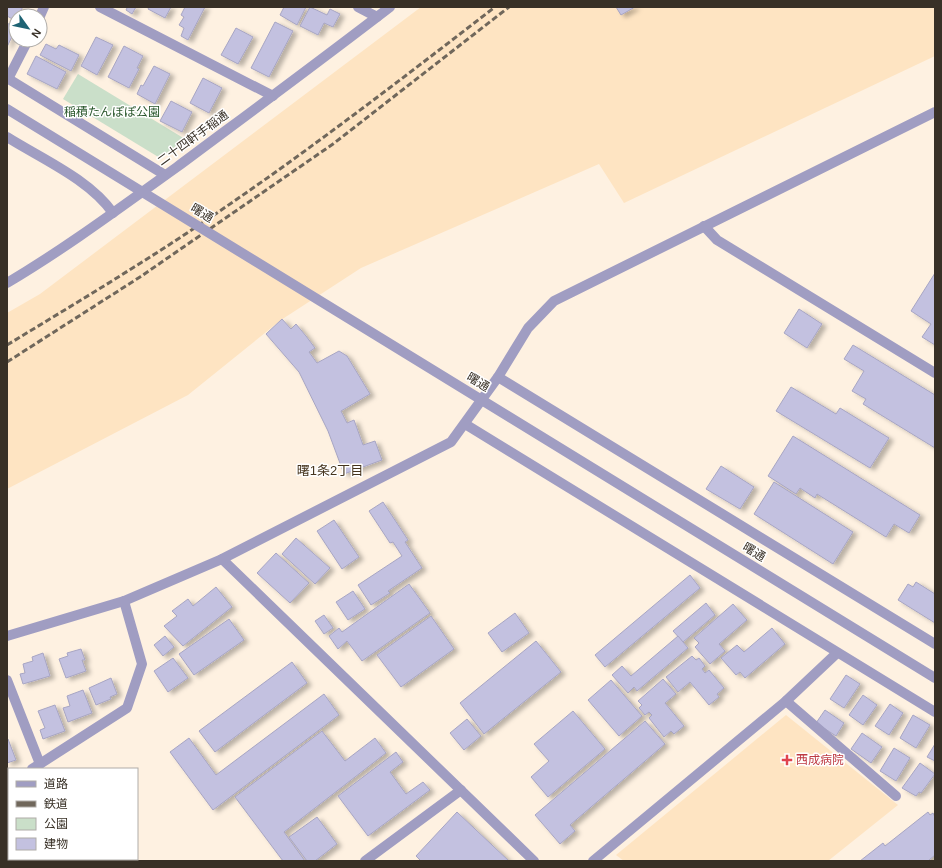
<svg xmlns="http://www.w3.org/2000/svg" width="942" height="868" font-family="Helvetica,'Noto Sans JP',sans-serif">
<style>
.built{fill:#fee4c2}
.green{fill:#cadfc9}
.building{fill:#c3c1e0;stroke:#a7a5c3;filter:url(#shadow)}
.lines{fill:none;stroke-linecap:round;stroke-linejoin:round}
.minor{stroke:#a09dc2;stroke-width:10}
.rail{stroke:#70675b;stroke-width:3;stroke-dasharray:6 3;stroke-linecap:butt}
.minor-bridge{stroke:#a09dc2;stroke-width:10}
.health-dot{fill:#e0444e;stroke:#fff;stroke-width:1.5}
.labels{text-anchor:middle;stroke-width:3;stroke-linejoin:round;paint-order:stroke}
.park-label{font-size:12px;fill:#28552a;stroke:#fff}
.street-label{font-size:12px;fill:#383026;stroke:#fff}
.health-label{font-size:12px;fill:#be3a42;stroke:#fff;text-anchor:start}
.neighbourhood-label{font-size:13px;fill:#45341d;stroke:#fff}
</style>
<defs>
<filter id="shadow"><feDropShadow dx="4.5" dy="2.5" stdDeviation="2" flood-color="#0004"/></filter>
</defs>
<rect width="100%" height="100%" fill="#fef1e1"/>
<!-- built -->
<g class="built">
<path d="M421,7H935V56L624,203L599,164L361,268L281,320L188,395L7,489V313L40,294Z"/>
<path d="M786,715L898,805L828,861H624L616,855Z"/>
</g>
<!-- green -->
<path class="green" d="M78,74L185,139L160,158L63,99Z"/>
<!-- building -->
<g class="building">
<path d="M7,7H23L21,10L27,14L26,16H16V21L7,16Z"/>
<path d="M125,7H136L132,14L126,10L127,8Z"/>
<path d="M149,7H171L165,18L148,9Z"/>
<path d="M185,7H205L188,40L181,36L184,28L179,25L184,17L181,15Z"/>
<path d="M284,7H306L297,25L280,15Z"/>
<path d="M310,7L327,15L330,9L340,14L333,27L324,23L318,35L300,26Z"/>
<path d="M616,7H635L621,15Z"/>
<path d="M275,22L293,31L269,77L251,68Z"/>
<path d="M7,23L16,28L7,47Z"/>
<path d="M236,28L253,37L238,64L221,55Z"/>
<path d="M96,37L113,45L97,75L81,66Z"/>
<path d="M46,44L56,49L59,45L79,55L71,71L40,55Z"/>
<path d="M124,46L143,56L137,68L139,69L129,88L108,77Z"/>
<path d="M36,56L66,72L57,89L27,74Z"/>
<path d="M154,66L170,74L155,104L137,94L141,85L143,86Z"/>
<path d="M203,78L222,88L209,113L190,103Z"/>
<path d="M171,101L192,112L182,132L160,121Z"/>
<path d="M935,273V345L922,337L931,324L911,311Z"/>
<path d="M799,309L822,324L807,348L784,333Z"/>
<path d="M282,319L291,329L296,324L306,336L315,348L309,352L317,363L339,351L347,356L370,394L341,411L347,423L354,420L363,445L375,441L382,460L344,474L328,431L299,372L266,334Z"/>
<path d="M853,345L935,395V448L863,404L866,399L852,391L864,371L844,359Z"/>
<path d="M791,387L836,414L840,408L889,438L870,468L776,411Z"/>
<path d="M793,436L920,515L909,533L894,524L886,537L817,494L815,498L800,488L796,494L768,476Z"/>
<path d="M721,466L754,487L740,509L706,489Z"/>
<path d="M774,482L853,532L833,564L754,514Z"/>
<path d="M383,502L408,540L405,542L422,568L388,591L390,593L371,605L358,585L402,556L393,542L390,543L369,511Z"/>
<path d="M334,520L359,557L342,569L317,531Z"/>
<path d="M296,538L330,568L315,584L282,554Z"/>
<path d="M276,553L309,583L290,603L257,573Z"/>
<path d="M690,575L700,588L605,667L595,655Z"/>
<path d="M916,582L935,594V623L898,600L908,584L913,587Z"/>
<path d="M409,584L430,613L362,661L347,641L338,649L329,636L339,628L342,632Z"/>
<path d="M216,587L232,607L183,646L164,626L177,616L172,611L188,599L193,606Z"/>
<path d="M353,591L365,609L348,620L336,602Z"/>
<path d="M706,603L715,615L683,642L673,631Z"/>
<path d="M733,604L747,620L719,644L725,651L710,664L695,647L699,643L694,638Z"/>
<path d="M515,613L529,633L502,652L488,633Z"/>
<path d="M324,615L333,628L324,634L315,621Z"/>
<path d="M431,616L454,649L401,687L377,655Z"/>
<path d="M229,619L244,640L194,675L179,654Z"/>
<path d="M772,628L785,644L745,678L740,672L736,675L721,658L737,645L744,652Z"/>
<path d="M165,636L174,647L163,656L154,645Z"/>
<path d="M678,636L688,648L637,691L634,687L628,693L612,675L622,666L631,676Z"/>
<path d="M536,641L561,672L484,734L460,703Z"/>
<path d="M81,649L85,660H82L86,671L66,678L59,659L68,656L67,653Z"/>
<path d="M43,653L50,676L23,684L20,674L25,673L23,664L33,661L32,657Z"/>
<path d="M692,656L696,660L699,658L705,666L702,669L705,673L709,670L724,688L717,694L719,697L709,705L690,682L678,692L666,677Z"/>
<path d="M173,658L188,678L168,692L154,671Z"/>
<path d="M292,662L307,683L215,752L199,731Z"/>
<path d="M846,675L860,684L844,708L830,699Z"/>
<path d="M111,678L117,694L110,697L111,699L96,705L89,688Z"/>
<path d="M663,679L676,694L665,703L684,726L674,734L671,731L664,737L649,718L652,715L649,712L645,715L639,708L642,705L638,701Z"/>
<path d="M611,680L642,716L619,736L588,700Z"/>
<path d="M83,690L92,713L68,722L63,708L70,706L67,696Z"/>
<path d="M324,694L339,715L213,810L170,752L189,738L216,775Z"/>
<path d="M863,695L877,705L863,725L849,715Z"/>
<path d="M890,704L903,713L889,735L875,726Z"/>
<path d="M55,705L65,731L43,739L40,730L45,728L38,711Z"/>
<path d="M825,710L844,723L836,736L816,723Z"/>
<path d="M573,711L605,749L548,797L531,777L549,761L534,744Z"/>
<path d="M913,715L930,725L916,748L900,738Z"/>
<path d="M467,719L481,736L464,750L450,733Z"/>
<path d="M645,721L665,744L570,825L575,831L560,844L535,815Z"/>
<path d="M322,731L345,761L375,738L386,753L284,832L305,861H283L235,797Z"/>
<path d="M862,733L882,747L871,763L851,749Z"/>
<path d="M8,739L16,760L7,763V740Z"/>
<path d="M935,744V761L927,757Z"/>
<path d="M894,748L910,758L896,781L880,771Z"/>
<path d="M396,752L403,762L390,772L406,794L423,782L430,790L368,836L338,796Z"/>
<path d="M920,763L935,774L921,793L919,792L916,796L902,788Z"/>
<path d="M9,799V858L7,859V801Z"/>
<path d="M457,812L509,861H421L416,856Z"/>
<path d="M928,812L930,815L933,813L935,817V855L928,861H860L883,843L885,846Z"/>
<path d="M317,817L337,844L315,861H307L289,837Z"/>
</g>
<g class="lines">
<!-- minor -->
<g class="minor">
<path d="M100,7L273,96"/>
<path d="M358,7L377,17"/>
<path d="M40,16L44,7"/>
<path d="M7,78L165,175"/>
<path d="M8,79L28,40"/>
<path d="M7,137C42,159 89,179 113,213"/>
<path d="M704,226L717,240L935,373"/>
<path d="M7,283C66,248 121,207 177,167C248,114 320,61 390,7"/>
<path d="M498,377L935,644"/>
<path d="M465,424L935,712"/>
<path d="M222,559L534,861"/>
<path d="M7,636L124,601L222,559L451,442L498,377L528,328L554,301L935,112"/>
<path d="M7,680L40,764"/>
<path d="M786,701L896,796"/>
<path d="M32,769L127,708L142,664L124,601"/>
<path d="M7,786L9,784"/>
<path d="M365,861L461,790"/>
<path d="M593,861L786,701L837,653"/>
</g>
<!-- rail -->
<g class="rail">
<path d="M7,345C48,320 90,295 131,269C258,190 377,98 495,7"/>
<path d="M7,362L140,277L333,144L509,7"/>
</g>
<!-- minor-bridge -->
<path class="minor-bridge" d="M7,109L935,678"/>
</g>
<!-- markers -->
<path class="health-dot" d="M785 754h4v4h4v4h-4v4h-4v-4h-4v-4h4z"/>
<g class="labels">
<!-- park labels -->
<g class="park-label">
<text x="112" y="116">稲積たんぽぽ公園</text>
</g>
<!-- street labels -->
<g class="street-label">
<text transform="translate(193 138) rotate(-36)" y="4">二十四軒手稲通</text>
<text transform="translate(202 213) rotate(31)" y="4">曙通</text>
<text transform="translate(478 382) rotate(31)" y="4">曙通</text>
<text transform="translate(754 552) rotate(31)" y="4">曙通</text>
</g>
<!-- health labels -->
<g class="health-label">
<text x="796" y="764">西成病院</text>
</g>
<!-- neighbourhood labels -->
<g class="neighbourhood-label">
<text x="330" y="475">曙1条2丁目</text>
</g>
</g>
<!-- border -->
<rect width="942" height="868" fill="none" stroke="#383026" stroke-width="16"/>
<!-- legend -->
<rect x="8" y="768" width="130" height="92" fill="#ffffff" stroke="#afaca8"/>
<rect x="16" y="781" width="20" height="6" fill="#a09dc2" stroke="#afaca8"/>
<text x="44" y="788" font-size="12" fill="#383026">道路</text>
<rect x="16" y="801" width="20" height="6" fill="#70675b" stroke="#afaca8"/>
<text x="44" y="808" font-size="12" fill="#383026">鉄道</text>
<rect x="16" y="818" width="20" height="12" fill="#cadfc9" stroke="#afaca8"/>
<text x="44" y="828" font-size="12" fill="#383026">公園</text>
<rect x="16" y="838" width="20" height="12" fill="#c3c1e0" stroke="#afaca8"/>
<text x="44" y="848" font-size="12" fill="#383026">建物</text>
<!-- north arrow -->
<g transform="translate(28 28) rotate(123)"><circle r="19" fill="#ffffff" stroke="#afaca8"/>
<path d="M0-3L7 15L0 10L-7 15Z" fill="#1e6374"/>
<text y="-6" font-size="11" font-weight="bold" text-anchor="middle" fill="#383026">N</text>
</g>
</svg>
